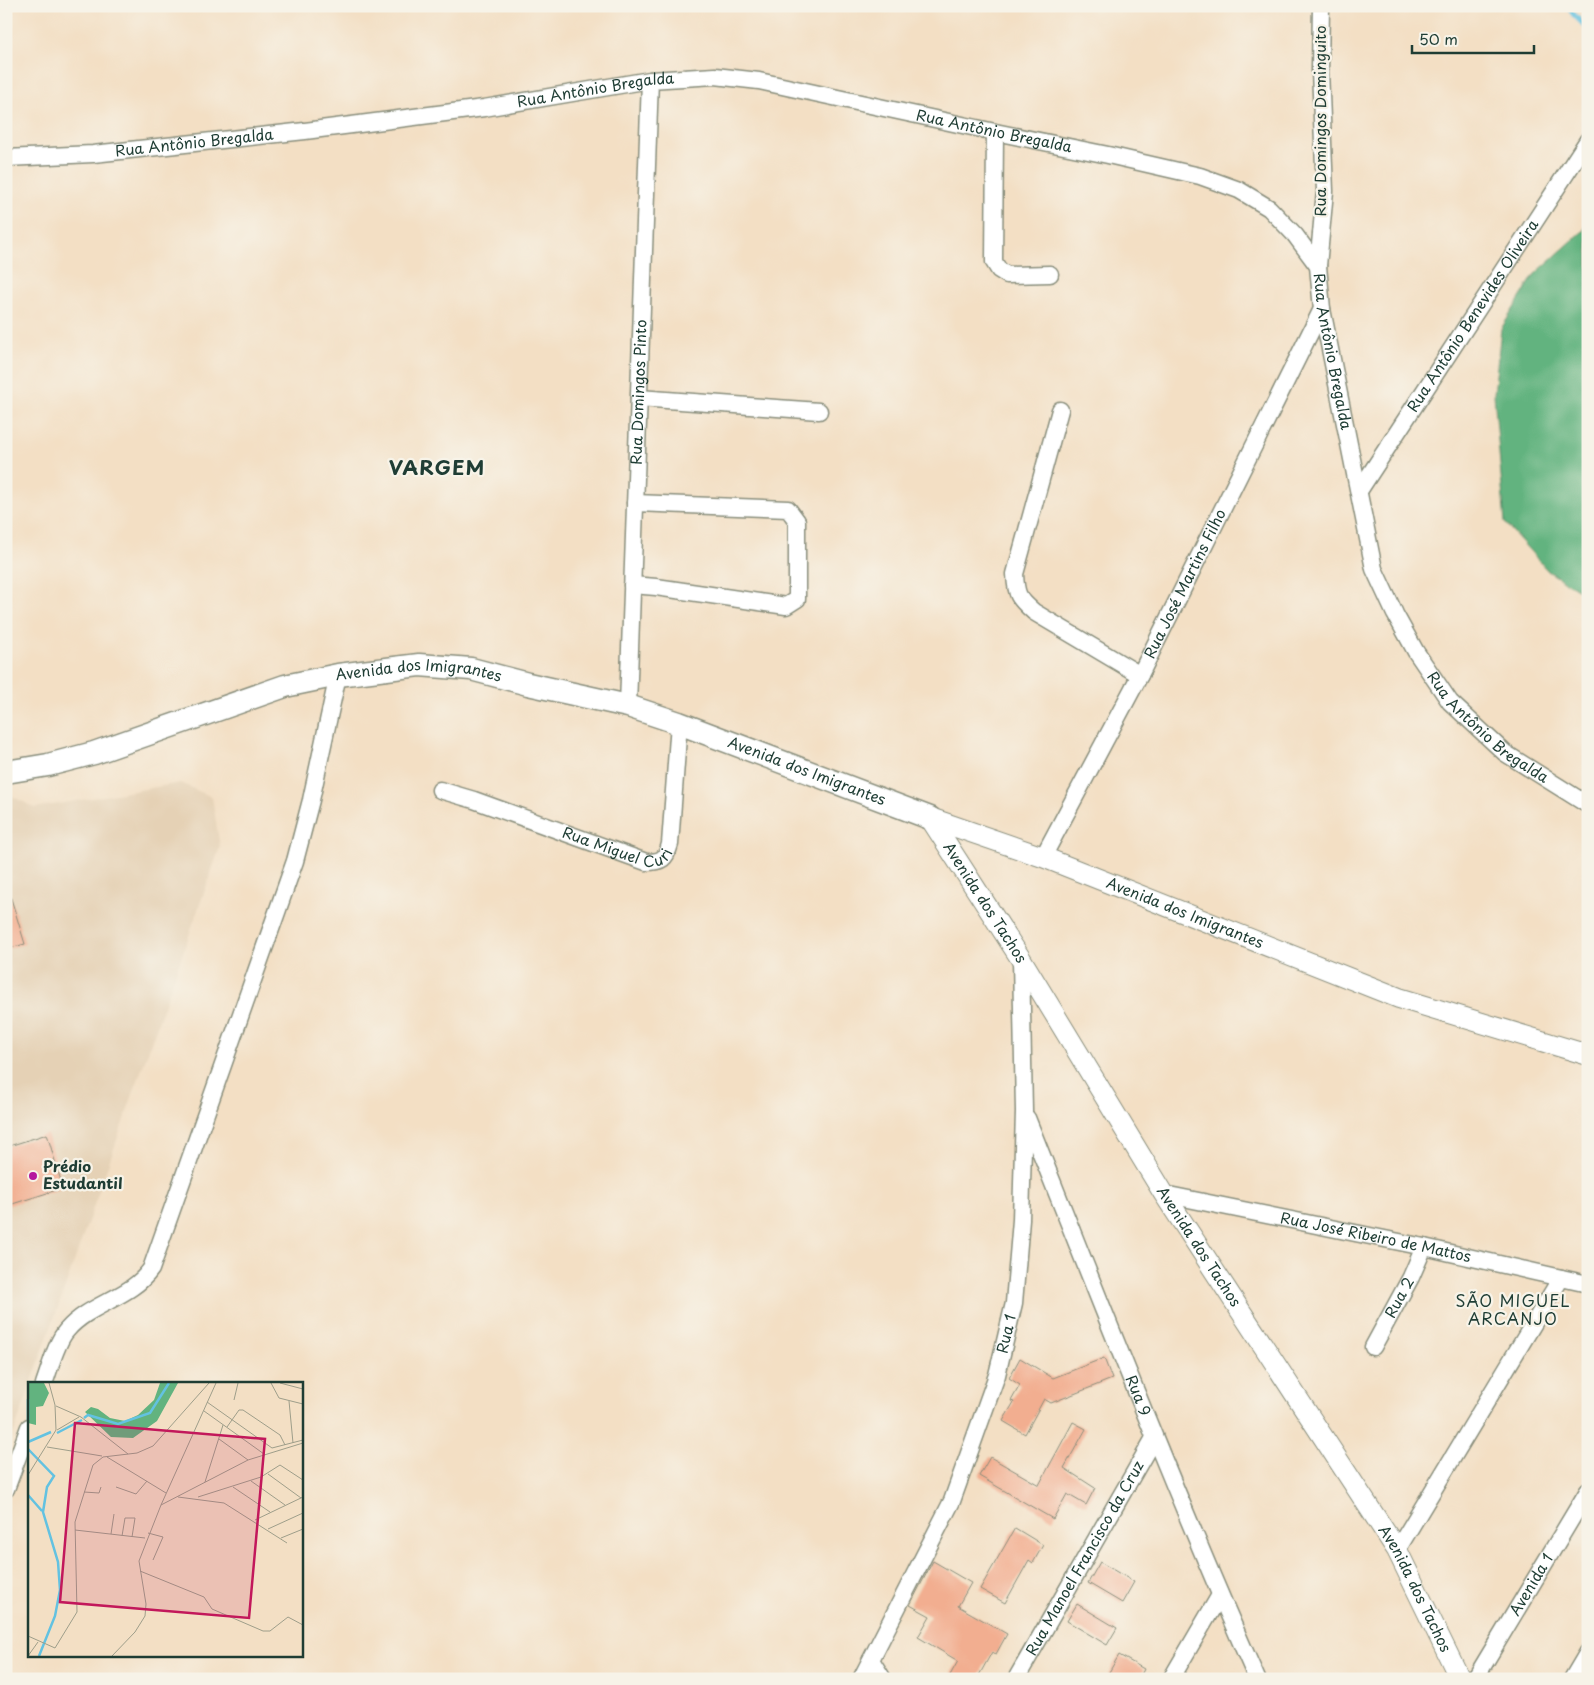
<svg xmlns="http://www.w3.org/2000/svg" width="1594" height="1685" font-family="'Playpen Sans',sans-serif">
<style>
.built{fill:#e5d1b5}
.forest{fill:#62b37f;stroke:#40785a}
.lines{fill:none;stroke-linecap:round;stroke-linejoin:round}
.stream{stroke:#63c2e1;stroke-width:5}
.building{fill:#f2ae90}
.minor-casing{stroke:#898e7c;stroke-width:19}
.tertiary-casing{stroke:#898e7c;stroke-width:22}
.secondary-casing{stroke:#898e7c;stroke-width:25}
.minor{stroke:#fff;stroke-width:16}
.tertiary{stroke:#fff;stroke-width:20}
.secondary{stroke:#fff;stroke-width:22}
.poi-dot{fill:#b5179e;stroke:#f7f3e8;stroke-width:2}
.labels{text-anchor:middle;stroke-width:4.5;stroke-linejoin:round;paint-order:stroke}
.street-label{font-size:15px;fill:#1f3d34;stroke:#f7f3e8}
.poi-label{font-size:15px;font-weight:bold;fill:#1f3d34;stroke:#f7f3e8;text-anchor:start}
.neighbourhood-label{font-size:16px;letter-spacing:1px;fill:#1f3d34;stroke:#f7f3e8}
.district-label{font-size:20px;font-weight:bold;letter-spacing:1px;fill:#1f3d34;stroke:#f7f3e8}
.inset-river{fill:none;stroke:#63c2e1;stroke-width:2.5}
.inset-road{fill:none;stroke:#9e9e8a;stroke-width:1}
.view{fill:#c2185b;fill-opacity:0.15;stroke:#c2185b;stroke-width:2.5}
.inset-edge{fill:none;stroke:#1f3d34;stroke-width:2.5}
</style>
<rect width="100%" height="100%" fill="#f7f3e8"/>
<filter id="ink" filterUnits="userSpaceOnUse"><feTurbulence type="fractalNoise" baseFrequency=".02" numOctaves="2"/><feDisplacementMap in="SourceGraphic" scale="10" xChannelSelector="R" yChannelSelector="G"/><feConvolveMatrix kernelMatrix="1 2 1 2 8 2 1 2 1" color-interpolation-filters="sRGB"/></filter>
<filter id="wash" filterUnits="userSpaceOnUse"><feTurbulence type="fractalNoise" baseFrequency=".0096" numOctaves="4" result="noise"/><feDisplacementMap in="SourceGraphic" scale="20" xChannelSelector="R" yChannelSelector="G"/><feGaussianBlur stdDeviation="1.12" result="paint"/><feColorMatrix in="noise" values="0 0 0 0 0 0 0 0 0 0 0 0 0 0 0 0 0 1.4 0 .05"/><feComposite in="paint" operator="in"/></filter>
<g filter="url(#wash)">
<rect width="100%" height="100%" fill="#f3dfc4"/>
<!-- built -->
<path class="built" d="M180,783L212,797L220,847L31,1384H29V1390L6,1454V793L35,808Z"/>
<!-- forest -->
<path class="forest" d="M1588,224V596L1548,571L1505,523L1494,394L1501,329L1535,274L1583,231Z"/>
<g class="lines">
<!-- stream -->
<path class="stream" d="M1568,6L1573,14L1588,29"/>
</g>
<g id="blocks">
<!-- building -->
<g class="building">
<path d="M6,892H9L25,944L6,949Z"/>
<path d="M47,1134L63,1188L6,1206V1147Z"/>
<path d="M1020,1358L1053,1378L1104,1358L1112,1379L1051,1403L1044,1399L1025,1434L1003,1421L1014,1402L1011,1401L1020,1385L1009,1378Z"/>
<path d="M1073,1422L1086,1429L1064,1468L1095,1488L1086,1505L1067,1494L1053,1519L979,1476L990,1457L1039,1485Z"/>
<path d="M1015,1528L1043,1545L1033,1563L1029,1560L1005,1603L980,1589Z"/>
<path d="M933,1561L971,1583L958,1606L1007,1634L996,1654L992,1652L977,1679H948L958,1661L918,1637L930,1616L910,1605Z"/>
<path d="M1100,1562L1134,1582L1122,1603L1088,1583Z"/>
<path d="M1077,1604L1117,1628L1107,1645L1067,1621Z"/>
<path d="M1119,1655L1144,1669L1139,1679H1116L1108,1674Z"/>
</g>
</g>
</g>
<g filter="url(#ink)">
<use href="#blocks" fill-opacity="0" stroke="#898e7c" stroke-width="1"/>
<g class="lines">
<!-- minor casing -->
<g class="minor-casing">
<g id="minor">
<path d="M995,132L994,262L999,270L1007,275L1050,274"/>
<path id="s1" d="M6,158L93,154L305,131L484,108L650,80L715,76L759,81L995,132L1108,155L1200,176L1239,190L1269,208L1295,235L1318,266L1322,309L1374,569L1395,614L1416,652L1450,702L1505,753L1588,805"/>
<path d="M1318,266L1325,191L1320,70L1321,6"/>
<path d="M639,398L819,411"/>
<path d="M1060,410L1015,574C1016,595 1018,598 1034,612L1140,675"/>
<path id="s2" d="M1359,491L1588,140"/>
<path d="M632,585L656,587L786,606L797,599V521L788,509L635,503"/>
<path id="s3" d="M628,706L650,80"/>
<path id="s4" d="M440,790L474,800L646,862C662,862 666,859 670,844L679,723"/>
<path id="s5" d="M1043,857L1140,675L1322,309"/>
<path id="s6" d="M1027,1118C1102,1306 1175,1494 1257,1679"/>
<path id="s7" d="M1164,1194L1424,1247L1588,1284"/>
<path id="s8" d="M1373,1347L1411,1277L1424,1247"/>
<path d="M44,1384C50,1368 56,1342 67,1330C90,1303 131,1298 151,1269L295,861L311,800L338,675"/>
<path d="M6,1489L29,1427"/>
<path d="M1397,1550L1561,1278"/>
<path d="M871,1660L883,1679"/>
<path id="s9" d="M861,1679L952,1501L997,1375L1014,1303L1021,1220L1024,1111L1021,959"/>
<path id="s10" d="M1016,1679L1154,1438"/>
<path d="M1171,1679L1220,1595"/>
<path id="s11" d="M1475,1679L1588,1491"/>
<path d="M1572,1679L1588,1652"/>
</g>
</g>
<!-- tertiary casing -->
<g class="tertiary-casing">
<g id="tertiary">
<path id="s12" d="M930,818L1021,959L1164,1194L1397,1550L1460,1679"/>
<path id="s13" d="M930,818L1043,857L1399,998L1588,1055"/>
</g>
</g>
<!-- secondary casing -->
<g class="secondary-casing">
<g id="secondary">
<path id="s14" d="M6,772L48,765L94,753L285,686L338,675L419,665L471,669L528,684L628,706L679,723L930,818"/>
</g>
</g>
<!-- minor -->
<use href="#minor" class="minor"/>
<!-- tertiary -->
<use href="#tertiary" class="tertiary"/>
<!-- secondary -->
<use href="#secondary" class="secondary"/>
</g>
</g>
<!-- markers -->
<circle class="poi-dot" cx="33" cy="1176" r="5"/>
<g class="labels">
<!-- street labels -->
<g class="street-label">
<text dy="5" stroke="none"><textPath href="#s1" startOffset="594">Rua Antônio Bregalda</textPath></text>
<text transform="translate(1321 121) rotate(-90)" y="5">Rua Domingos Dominguito</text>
<text dy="5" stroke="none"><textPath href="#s1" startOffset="999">Rua Antônio Bregalda</textPath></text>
<text dy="5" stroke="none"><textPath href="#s1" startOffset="189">Rua Antônio Bregalda</textPath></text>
<text dy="5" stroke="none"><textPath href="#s2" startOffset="209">Rua Antônio Benevides Oliveira</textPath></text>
<text dy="5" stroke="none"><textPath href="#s1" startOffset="1449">Rua Antônio Bregalda</textPath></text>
<text dy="5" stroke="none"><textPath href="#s3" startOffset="314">Rua Domingos Pinto</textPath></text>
<text dy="5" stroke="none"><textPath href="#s5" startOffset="308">Rua José Martins Filho</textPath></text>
<text dy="5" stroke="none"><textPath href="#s14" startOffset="428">Avenida dos Imigrantes</textPath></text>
<text dy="5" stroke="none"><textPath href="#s1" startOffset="1869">Rua Antônio Bregalda</textPath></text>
<text dy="5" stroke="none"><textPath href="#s14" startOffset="832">Avenida dos Imigrantes</textPath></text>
<text dy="5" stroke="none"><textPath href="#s4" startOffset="188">Rua Miguel Curi</textPath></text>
<text dy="5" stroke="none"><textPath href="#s12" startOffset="101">Avenida dos Tachos</textPath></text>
<text dy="5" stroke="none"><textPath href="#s13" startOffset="272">Avenida dos Imigrantes</textPath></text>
<text dy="5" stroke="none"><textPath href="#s7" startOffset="216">Rua José Ribeiro de Mattos</textPath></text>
<text dy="5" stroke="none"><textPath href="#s12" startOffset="506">Avenida dos Tachos</textPath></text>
<text dy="5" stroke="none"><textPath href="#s8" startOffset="56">Rua 2</textPath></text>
<text dy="5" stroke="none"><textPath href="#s9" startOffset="376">Rua 1</textPath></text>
<text dy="5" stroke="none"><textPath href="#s6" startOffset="299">Rua 9</textPath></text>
<text dy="5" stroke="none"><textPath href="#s10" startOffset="139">Rua Manoel Francisco da Cruz</textPath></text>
<text dy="5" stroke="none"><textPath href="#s11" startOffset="110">Avenida 1</textPath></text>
<text dy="5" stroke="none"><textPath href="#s12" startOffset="911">Avenida dos Tachos</textPath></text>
</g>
<!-- poi labels -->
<g class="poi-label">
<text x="43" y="1172">Prédio<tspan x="43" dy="17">Estudantil</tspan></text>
</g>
<!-- neighbourhood labels -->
<g class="neighbourhood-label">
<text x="1513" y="1307">SÃO MIGUEL<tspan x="1513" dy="18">ARCANJO</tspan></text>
</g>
<!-- district labels -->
<g class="district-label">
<text x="437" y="475">VARGEM</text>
</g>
</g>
<!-- overview -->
<g transform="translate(28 1382)">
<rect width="275" height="275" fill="#f3dfc4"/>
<path d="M0,1H16L21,11L15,24L8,25V43L0,41ZM132,1H150L129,39L105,56L83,55L57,30L63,25L70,27L82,36L97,39L110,33L126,18Z" fill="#62b37f"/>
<path class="inset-river" d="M0,17V38M56,36L60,33L90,42L122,31L141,1M29,51L54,38M0,60L23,50M0,67L26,94L19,105L15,130L30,180L32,208L27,234L11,274M0,113L14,129"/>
<path class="inset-road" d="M243,1L251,16L275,22M252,1L275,7M206,18L210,1M261,19L265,61M179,20L244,66L275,58M28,24L53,35L100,72M176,29L236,72M199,45L211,28H215L252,53L257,63M29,48L51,35M191,57L220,78M19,65L74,74M79,75L138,111M240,92L273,116M0,93L28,48L27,23L21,1M223,99L257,123M177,100L195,43M88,105L108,112L119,99M205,105L242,130M56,110L71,111L73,105M150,115L196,121L259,161M170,115L233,95L252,83L275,98M133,123L220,78L275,61M133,123L188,1M227,138L275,115M240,147L275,131M47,148L117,156M120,151L135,155L125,178M83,152L86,132M94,154L97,136H107L104,155M253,156L275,147M112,189L176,215L184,227L235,249H242L260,235L275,243M0,254L27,266M27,266L49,230L47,140L65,83L75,75L109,71L125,64L181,1M0,274L10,260M84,274L107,250L117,234L118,222L111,179L133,123"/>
<path class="view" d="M47,41L237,57L221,236L32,220Z"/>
<rect width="275" height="275" class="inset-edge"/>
</g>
<!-- margin -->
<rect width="1594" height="1685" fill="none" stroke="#f7f3e8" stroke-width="25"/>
<!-- scale -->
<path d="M1412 45v8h122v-8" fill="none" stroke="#1f3d34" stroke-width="2.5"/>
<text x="1419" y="45" font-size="15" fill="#1f3d34" stroke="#f7f3e8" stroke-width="4" paint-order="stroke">50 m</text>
</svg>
